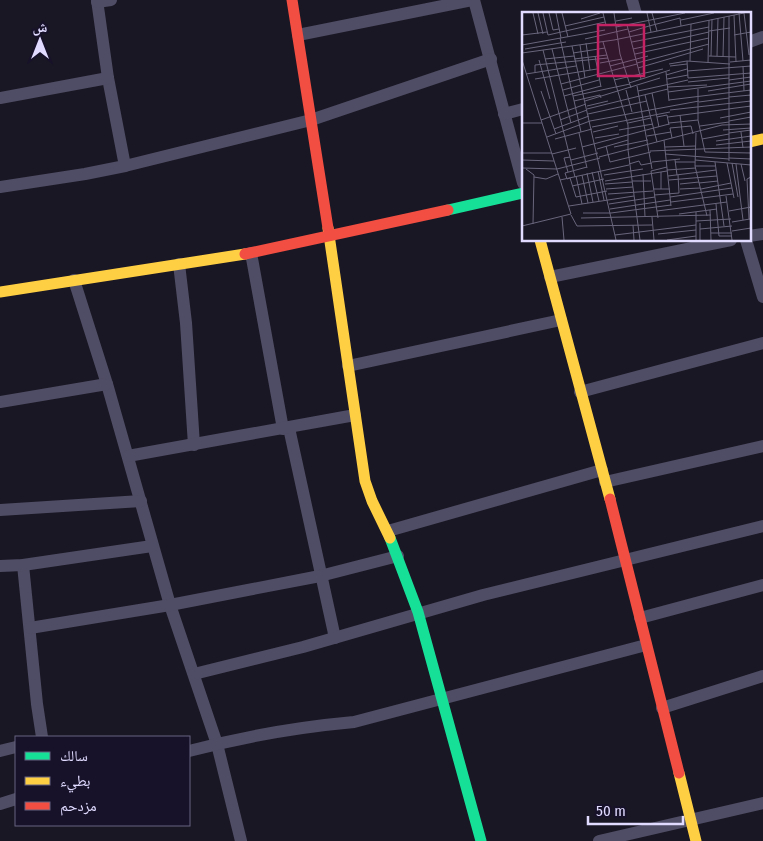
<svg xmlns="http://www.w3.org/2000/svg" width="763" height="841" font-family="'Fira Sans Condensed','Noto Naskh Arabic',sans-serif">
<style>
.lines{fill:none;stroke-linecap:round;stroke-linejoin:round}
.street{stroke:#4f4d65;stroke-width:12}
.fast{stroke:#16e098;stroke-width:11}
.slow{stroke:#ffcf43;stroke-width:11}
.jam{stroke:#f24e42;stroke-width:11}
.inset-road{fill:none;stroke:#69657c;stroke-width:1}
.view{fill:#c42263;fill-opacity:0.15;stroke:#c42263;stroke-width:2.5}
.inset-edge{fill:none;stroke:#e0dbff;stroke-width:2.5}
</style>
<rect width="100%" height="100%" fill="#1a1724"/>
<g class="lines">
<!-- street -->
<g class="street">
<path d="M97,0L108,78L125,166"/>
<path d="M474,0L523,183"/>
<path d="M632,0L636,14"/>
<path d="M97,2L111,0"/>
<path d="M298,35L472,0"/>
<path d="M749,42L763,37"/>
<path d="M0,98L108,78"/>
<path d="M504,114L523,109"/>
<path d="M0,187L85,174L125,166L311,120L491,59"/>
<path d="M749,236L763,234"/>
<path d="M746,240L763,297"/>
<path d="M251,253L283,429"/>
<path d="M179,264L186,323L194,445"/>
<path d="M550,277L731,240"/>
<path d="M74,280L107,384L170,605L217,744L241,841"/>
<path d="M348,366L561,320"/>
<path d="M580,392L763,343"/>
<path d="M0,402L107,384"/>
<path d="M289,428L335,638"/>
<path d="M128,456L355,415"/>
<path d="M605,482L763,446"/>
<path d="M0,510L141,501"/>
<path d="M388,531L602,470"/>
<path d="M23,565L37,704L42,737"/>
<path d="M0,566L23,565L152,546"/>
<path d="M640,618L763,585"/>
<path d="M30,628L170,605L320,576L398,556"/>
<path d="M194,674L303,647L483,595L763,526"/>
<path d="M662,708L763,676"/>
<path d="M0,751L16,747"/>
<path d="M189,751C242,737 299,727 354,722L646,645"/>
<path d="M0,804L16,799"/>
<path d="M599,841L763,803"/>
</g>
<!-- fast -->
<g class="fast">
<path d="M448,210L523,193"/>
<path d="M390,538L418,612L481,841"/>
</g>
<!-- slow -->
<g class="slow">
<path d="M749,142L763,139"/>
<path d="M328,228L365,481L372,501L390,538"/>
<path d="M540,240L610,499"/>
<path d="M0,292L245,254"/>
<path d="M679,773L696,841"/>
</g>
<!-- jam -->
<g class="jam">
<path d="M292,0L328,228"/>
<path d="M245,254L448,210"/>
<path d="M610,499L679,773"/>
</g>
</g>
<!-- overview -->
<g transform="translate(522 12)">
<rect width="229" height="229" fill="#1a1724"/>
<path class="inset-road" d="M11,1L16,22M16,1L21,22M21,1L26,23L83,10M27,1L31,18L37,17M34,1L39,26M40,1L46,25M81,1L84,13L94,12M92,1L98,42L109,76M125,1L129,20M130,1L135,19M217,1L221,49M222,1L227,43M212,3L214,50M59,7L78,1M159,8L192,1M94,9L110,6M105,13L119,67M43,14L82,5M127,14L158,6L159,14M94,15L163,1M187,19L208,16M107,20L127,14M0,23L25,20M212,23L229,20M38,26L59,120M63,27L106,17M81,30L106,113V138L118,228M110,30L187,15M64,31L68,58M0,33L83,18M58,33L63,66M50,34L94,228M3,37L44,30M30,37L49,111M111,37L187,20M21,38L53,165M0,41L92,28L222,1M51,41L83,36M113,42L187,26M73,44L79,75M187,44L214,45M189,44L190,7M195,44L196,6M201,45L202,5M23,47L52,44M52,47L85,43M0,48L49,202L0,214M17,48L28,87M165,49L166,66M168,49L169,12M208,50L229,48M78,51L100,47M115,51L187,32M186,51L187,8M147,52L165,49L208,52M88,54L126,44M148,54L165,52M221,54L222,79M116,56L181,37M165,59L229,54M13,60V53L86,46M144,60L147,89M4,62L54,54M144,63L165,57M166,66L229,61M13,67L75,57M145,67L166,63M92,68L141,57M207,68L229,65M166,70L207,66M107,71L148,58M39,72L115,52M115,74L130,157M146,75L185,73M176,77V108L183,140L229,141M41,78L77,68M104,78L110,100M19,79L34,122M116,79L166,68M186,79L229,72M146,80L229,69M130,81L137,115M123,83L135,130M42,84L79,74M51,84L108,72M207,85L229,83M147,88L229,78M52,89L78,83L79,86M63,89L138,66M177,90L207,86M65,94L86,89M65,97L146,77M207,97V4M207,97V149M148,98L229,89M66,102L125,89M158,103L162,134M135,105L145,103L147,113M146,105L229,94M198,106L229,100M19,108L64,92M38,108L65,98M207,109L229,105M0,111H20M106,111L129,106M147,111L176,108M178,114L207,110M70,115L148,100M32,117L67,104M97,118L131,112M201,118L229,116M71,120L96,114M219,120L221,136M57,121L65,156M174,121L173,154L185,204M207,121L229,118M125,124L149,120M25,125L68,109L177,89M73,126L97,122M150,126L148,116L169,114L171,122M33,127L70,117M180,127L207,122M142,128L149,194M194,129L229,124M194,133L229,129M84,134L88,150L129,140M60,135L147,112M92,135L126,128M143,135L174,134M75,137L106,128M128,139L229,135M0,141H30M30,142L54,136M143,142L207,147M77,145L200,113L229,112M207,146L229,147M0,148L32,149M49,148L76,141M153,148L155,163M173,148L229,153M130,150L158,147M153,150H173M193,150L202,214M205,151L212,186M210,151L216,185M107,152L117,149L119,153L130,151M214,152L221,208M219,152L223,169M173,154H193M65,155L43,161L45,167L48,166L54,185L85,179M0,156L35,157L78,146M4,157L12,163L11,212M145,158L174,156M76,159L82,188M46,160L42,146L48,145M70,160L77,189M139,160V177M65,161L71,190M121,162L123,205M60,163L66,191M82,163L121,157M156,163L157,181M54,164L60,192M146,164L194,158M12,165L24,167L36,162M38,168L107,153M147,168L195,164M83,169L145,159M110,169H129M177,171L196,169M83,172L110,170M158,172L177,170M50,174L82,167M84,177L111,175M131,177H148M158,177L178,176M179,177L209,171M86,182L131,179M132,183L157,181M204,184L210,228M148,185L210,176M149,190L211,182M87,192L133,185M194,192L197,224H210M47,194L112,184M88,197L148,188M188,198L189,228M135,199L205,190M207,199L229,195M174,200V228M61,201H89L149,193M157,202L195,197M49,203L55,214L130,213M40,205L42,228M130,205L132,228M59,206L189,203M136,206L129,159L145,155M227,207L225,167L229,165M174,209L209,207M210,210L228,207M178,211V228M111,213L112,228M178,217L210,214M210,219L229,216M189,221H210M136,222L174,218M93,223L174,213M145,228L174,224"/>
<path class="view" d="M76,13H122V64H76Z"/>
<rect width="229" height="229" class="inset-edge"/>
</g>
<!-- legend -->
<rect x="15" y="736" width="175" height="90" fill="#17112a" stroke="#67627f"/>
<rect x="25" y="752" width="25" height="8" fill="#16e098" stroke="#67627f"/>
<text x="60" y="761" font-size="15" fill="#e0dbff">سالك</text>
<rect x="25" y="777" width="25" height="8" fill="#ffcf43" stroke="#67627f"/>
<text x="60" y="786" font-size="15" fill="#e0dbff">بطيء</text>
<rect x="25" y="802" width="25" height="8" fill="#f24e42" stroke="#67627f"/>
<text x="60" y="811" font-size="15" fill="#e0dbff">مزدحم</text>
<!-- north arrow -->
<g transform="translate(40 40)" stroke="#17112a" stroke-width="4" paint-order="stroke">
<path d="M0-4L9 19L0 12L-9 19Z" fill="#e0dbff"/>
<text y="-8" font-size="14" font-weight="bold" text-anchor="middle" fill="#e0dbff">ش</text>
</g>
<!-- scale -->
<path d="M588 816v8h95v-8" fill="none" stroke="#e0dbff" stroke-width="2.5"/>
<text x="596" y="816" font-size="15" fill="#e0dbff" stroke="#17112a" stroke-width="4" paint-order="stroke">50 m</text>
</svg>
